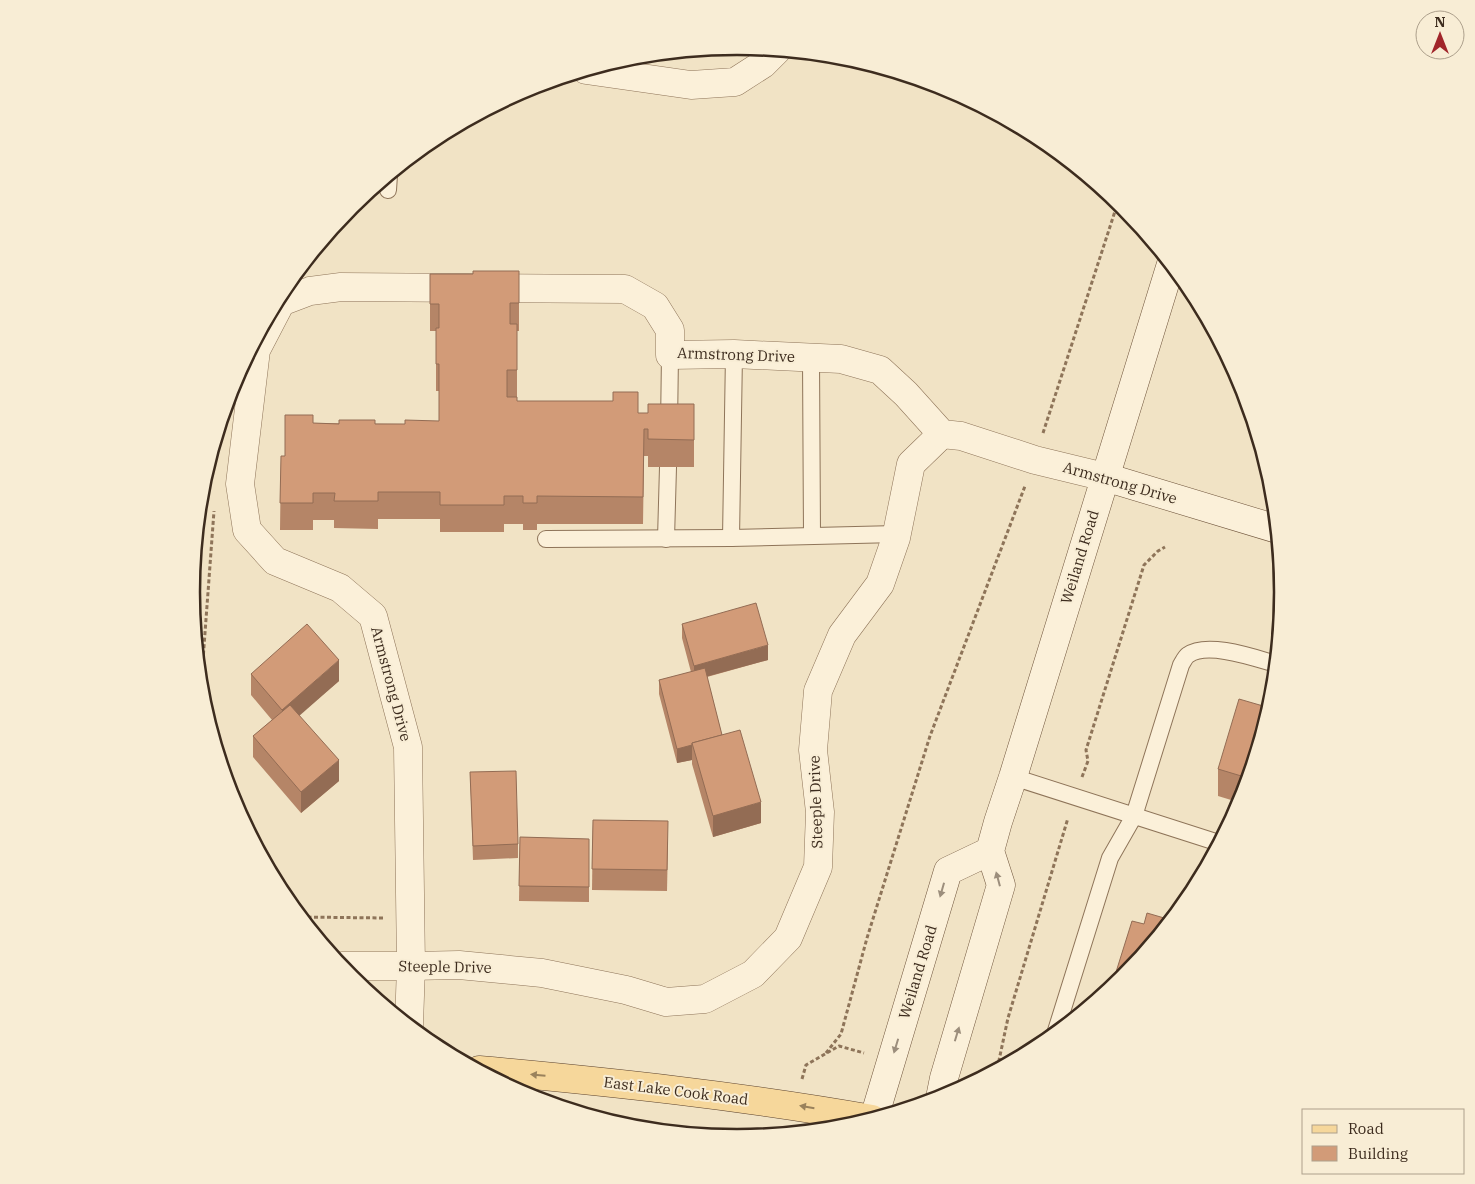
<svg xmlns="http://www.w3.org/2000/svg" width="1475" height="1184" font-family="'IBM Plex Serif',serif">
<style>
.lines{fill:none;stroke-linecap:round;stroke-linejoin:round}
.lane-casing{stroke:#8e7459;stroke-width:18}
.street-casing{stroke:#8e7459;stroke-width:29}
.secondary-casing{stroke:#70553c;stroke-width:29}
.primary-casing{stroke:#5b422e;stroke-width:29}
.path{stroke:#8e7459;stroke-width:3;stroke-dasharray:4 2.5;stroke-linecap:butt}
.lane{stroke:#fbf0d9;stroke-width:16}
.street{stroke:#fbf0d9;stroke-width:28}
.secondary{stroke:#fbf0d9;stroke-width:28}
.primary{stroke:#f6d79b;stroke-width:28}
.wall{fill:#b58567}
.shaded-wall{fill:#936c54}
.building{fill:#d29b78;stroke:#936c54}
.oneway{fill:#9c8e7c}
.oneway2{fill:#9a825c}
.labels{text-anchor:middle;stroke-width:4;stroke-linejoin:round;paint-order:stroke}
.street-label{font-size:15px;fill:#3d2c1e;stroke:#f8edd5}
.rim{fill:none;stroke:#3d2c1e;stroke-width:2.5}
</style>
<rect width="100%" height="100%" fill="#f1e3c5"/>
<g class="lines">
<!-- lane casing -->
<g class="lane-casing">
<g id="lane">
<path d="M388,190L389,175"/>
<path d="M811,358L812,535"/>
<path d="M669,426L670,355"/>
<path d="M731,538L734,354"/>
<path d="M546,539L731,538L897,534"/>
<path d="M666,539L668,467"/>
<path d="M1013,777L1219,843"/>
<path d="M1055,1034L1110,858L1134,816L1181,665C1183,662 1185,657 1188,655C1207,641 1255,658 1276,664"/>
</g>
</g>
<!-- street casing -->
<g class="street-casing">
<g id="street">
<path d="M586,70L691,85L735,82L763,64L777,50"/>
<path d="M342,966H411L459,965L542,973L626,990L666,1002L705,999L753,974L788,938L818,867L820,812L813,750L818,691L842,635L880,584L896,538L911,464L942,434"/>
<path d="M409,1025L411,966L408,747L373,616L340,588L275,561L247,530L240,484L256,350L281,302L310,291L341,287L625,289L655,306L670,330V355L734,354L841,359L880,370L906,394L942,434L961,436L1035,460L1105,477"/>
</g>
</g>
<!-- secondary casing -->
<g class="secondary-casing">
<g id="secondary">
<path d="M1105,477L1277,529"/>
<path d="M940,1098L944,1078L1001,885L990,851L998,822L1013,777L1171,264"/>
<path d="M874,1118L948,871L990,851"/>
</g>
</g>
<!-- primary casing -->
<g class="primary-casing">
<path id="primary" d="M479,1070C611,1082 742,1096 872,1119"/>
</g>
<!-- path -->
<g class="path">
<path d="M1043,433L1118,202"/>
<path d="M201,687L214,511"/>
<path d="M1082,777L1088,761L1086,750L1144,565L1158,551L1165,547"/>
<path d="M301,917L383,918"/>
<path d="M826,1053L841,1034L867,938L930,736L1025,486"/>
<path d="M999,1068L998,1065L1008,1018L1068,818"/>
<path d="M802,1079L806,1065L839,1046L864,1053"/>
</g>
<!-- lane -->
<use href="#lane" class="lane"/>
<!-- street -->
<use href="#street" class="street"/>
<!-- secondary -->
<use href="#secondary" class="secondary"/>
<!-- primary -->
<use href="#primary" class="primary"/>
</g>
<!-- wall -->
<g class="wall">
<path d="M519,271V331H517V401L638,413H648L694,404V467H648V456H644L643,524H537V530H523V524H504V532H440V519H378V529L334,528V520H313V530H280L281,456H285L313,423L405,424L439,421V391H436V331H430V274H473Z"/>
<path d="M682,624L768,660L707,677L722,735L761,823L713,837L692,764V760L677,763L659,694V680L691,672L682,638Z"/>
<path d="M251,674L339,681L299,715L339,781L301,813L253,757V736L272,720L251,695Z"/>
<path d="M1270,708L1241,803L1218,796V769Z"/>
<path d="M470,772L518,844V858L473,860Z"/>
<path d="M593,820L668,842L667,891L592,890Z"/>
<path d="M520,837L589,839V902L519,901Z"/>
</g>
<!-- shaded-wall -->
<g class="shaded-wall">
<path d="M768,645V660L694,680V666Z"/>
<path d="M339,660V681L282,731V710Z"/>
<path d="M692,745V760L677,763V749Z"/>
<path d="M339,760V781L301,813V792Z"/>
<path d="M761,802V823L713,837V816Z"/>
</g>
<!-- building -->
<g class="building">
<path d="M473,271H519V303H510V324H517V370H507V397H517V401H613V392H638V413H648V404H694V440L648,439V429H644L643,497L537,496V503H523V496H504V505H440V492H378V501H334L335,493H313V503H280L281,456H285V415H313V423L339,424V420H375V424H405V420L439,421V364H436V328H439V304H430V274H473Z"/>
<path d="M756,603L768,645L694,666L682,624Z"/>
<path d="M307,624L339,660L282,710L251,674Z"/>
<path d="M705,668L722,735L692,743V745L677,749L659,680Z"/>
<path d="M1239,699L1270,708L1248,778L1218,769Z"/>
<path d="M290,705L339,760L301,792L253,736Z"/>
<path d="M740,730L761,802L713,816L692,743Z"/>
<path d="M516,771L518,844L473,846L470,772Z"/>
<path d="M593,820L668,821L667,870L592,869Z"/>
<path d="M520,837L589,839V887L519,886Z"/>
<path d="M1147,913L1171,920L1123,978L1111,988L1132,921L1144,924Z"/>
</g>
<!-- one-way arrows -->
<defs><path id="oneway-solid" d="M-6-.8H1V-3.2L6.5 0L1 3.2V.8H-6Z" transform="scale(1.25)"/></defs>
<g class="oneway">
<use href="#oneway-solid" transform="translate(998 879) rotate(-105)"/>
<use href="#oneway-solid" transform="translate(942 890) rotate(106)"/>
<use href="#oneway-solid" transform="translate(957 1034) rotate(-73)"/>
<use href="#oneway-solid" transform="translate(896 1046) rotate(107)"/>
</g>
<g class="oneway2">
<use href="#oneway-solid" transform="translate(538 1075) rotate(-175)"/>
<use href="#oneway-solid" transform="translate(807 1107) rotate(-170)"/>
</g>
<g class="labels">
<!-- street labels -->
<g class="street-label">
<text transform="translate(736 355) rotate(2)" y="5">Armstrong Drive</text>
<text transform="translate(1120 483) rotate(16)" y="5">Armstrong Drive</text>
<text transform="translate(1080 557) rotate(-73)" y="5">Weiland Road</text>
<text transform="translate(391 684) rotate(75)" y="5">Armstrong Drive</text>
<text transform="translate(816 802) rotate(-92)" y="5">Steeple Drive</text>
<text transform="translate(445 967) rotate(1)" y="5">Steeple Drive</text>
<text transform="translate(918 972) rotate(-73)" y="5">Weiland Road</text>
<text transform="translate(676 1091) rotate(7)" y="5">East Lake Cook Road</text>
</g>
</g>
<!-- crop -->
<path d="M0 0H1475V1184H0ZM200 592a537 537 0 1 1 1074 0a537 537 0 1 1-1074 0Z" fill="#f8edd5" fill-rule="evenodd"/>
<path class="rim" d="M200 592a537 537 0 1 1 1074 0a537 537 0 1 1-1074 0Z"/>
<!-- legend -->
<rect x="1302" y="1109" width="162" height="65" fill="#f8edd5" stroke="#ada08c"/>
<rect x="1312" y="1125" width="25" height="8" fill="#f6d79b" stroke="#ada08c"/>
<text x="1348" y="1134" font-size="15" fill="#3d2c1e">Road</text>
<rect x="1312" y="1146" width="25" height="15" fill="#d29b78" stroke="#ada08c"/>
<text x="1348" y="1159" font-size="15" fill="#3d2c1e">Building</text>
<!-- north arrow -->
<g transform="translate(1440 35)"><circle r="24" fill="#f8edd5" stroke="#ada08c"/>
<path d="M0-4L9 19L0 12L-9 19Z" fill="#a1252a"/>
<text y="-8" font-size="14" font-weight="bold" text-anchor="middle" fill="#3d2c1e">N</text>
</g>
</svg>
